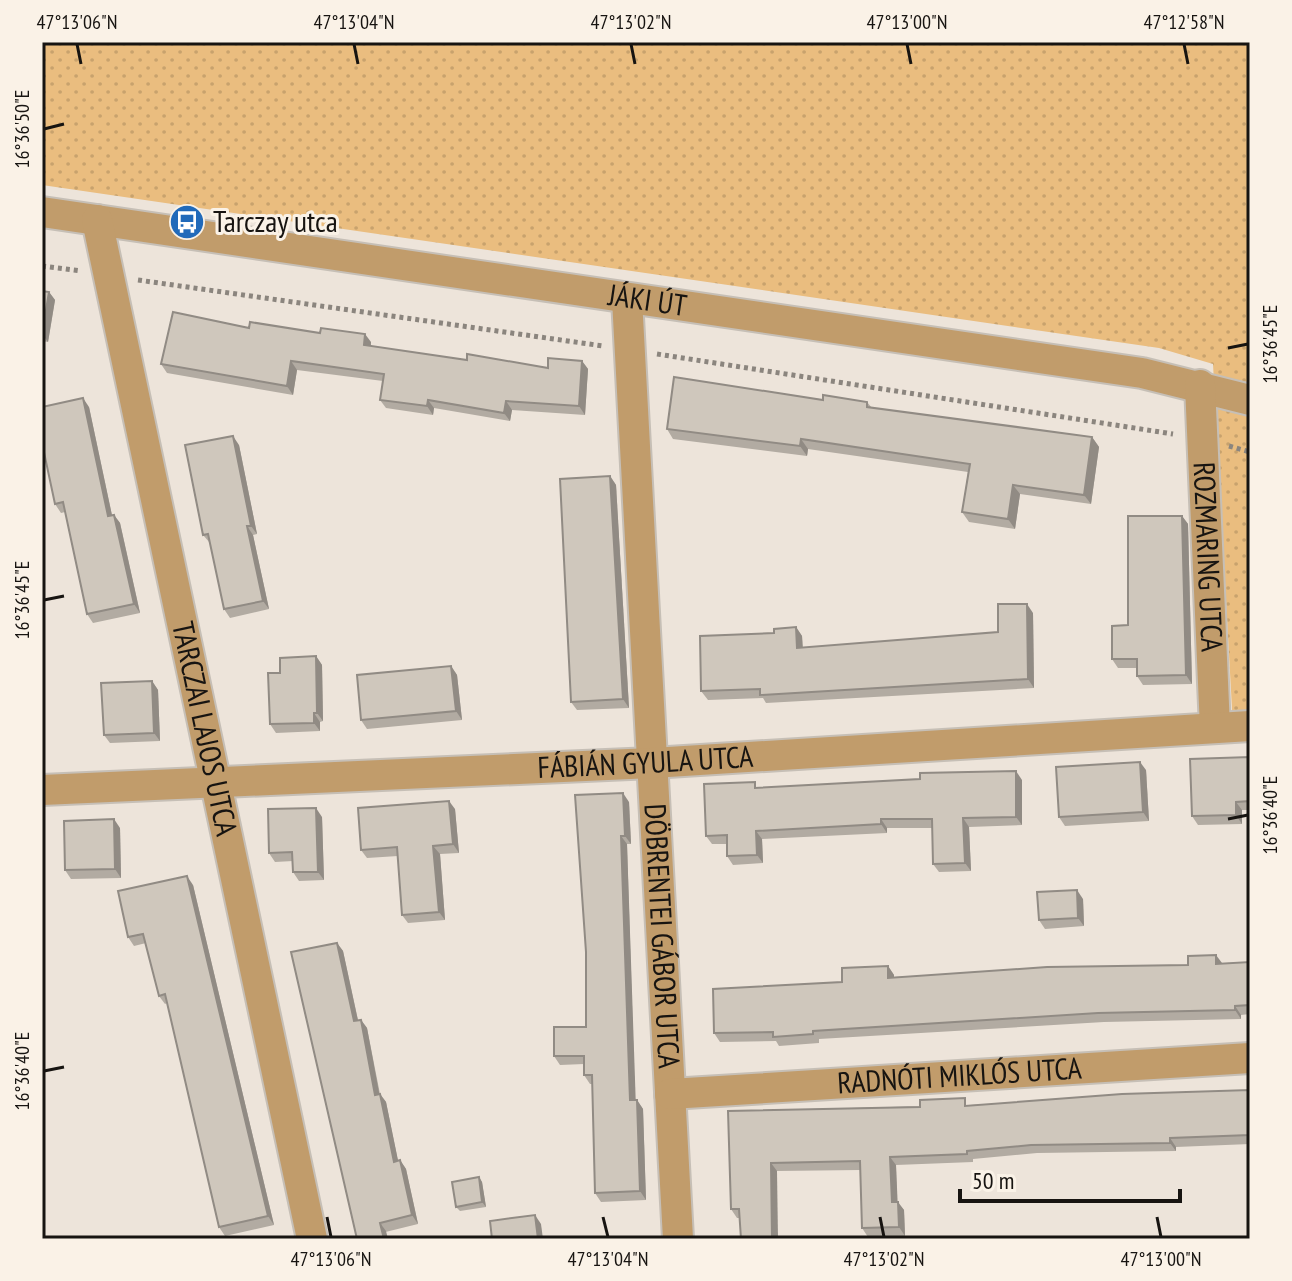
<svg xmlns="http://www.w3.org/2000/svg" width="1292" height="1281" font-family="'PT Sans Narrow',sans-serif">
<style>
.grass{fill:url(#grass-dots)}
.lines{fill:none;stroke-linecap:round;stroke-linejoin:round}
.minor-casing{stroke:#c6bfb6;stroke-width:34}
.path{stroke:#8b857e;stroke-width:5;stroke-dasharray:4 4;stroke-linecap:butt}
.minor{stroke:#c19c6b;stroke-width:30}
.wall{fill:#b2aba2}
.shaded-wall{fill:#918b84}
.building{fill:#cfc7bc;stroke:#918b84;stroke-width:2}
.ticks{fill:none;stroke:#171411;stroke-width:3}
.labels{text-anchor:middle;stroke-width:6;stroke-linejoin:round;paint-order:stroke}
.poi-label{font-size:30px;fill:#171411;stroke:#faf2e7;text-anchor:start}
.street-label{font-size:30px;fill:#171411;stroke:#faf2e7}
.neatline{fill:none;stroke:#171411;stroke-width:3}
.ticks-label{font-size:20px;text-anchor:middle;fill:#171411}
</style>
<defs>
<pattern id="grass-dots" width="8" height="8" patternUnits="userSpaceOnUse" patternTransform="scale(2)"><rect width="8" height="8" fill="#eabd7f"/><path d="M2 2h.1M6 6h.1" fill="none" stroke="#c8a26d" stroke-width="1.8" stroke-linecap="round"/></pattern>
</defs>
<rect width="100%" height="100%" fill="#ede4da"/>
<!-- grass -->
<path class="grass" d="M42,42H1250V725L1233,727L1213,364L1159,348L42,185Z"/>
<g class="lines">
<!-- minor casing -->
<g class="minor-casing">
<g id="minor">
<path id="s1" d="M42,212L1142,373L1250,400"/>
<path id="s2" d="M97,220L312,1239"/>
<path id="s3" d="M627,299L678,1239"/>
<path id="s4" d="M1200,385L1215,728"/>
<path id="s5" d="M42,790L652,763L1250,726"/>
<path id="s6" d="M670,1094L1250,1058"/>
</g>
</g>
<!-- path -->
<g class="path">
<path d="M42,266L81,271"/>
<path d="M138,280L603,346"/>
<path d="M657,354L1173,434"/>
<path d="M1229,446L1250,452"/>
</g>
<!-- minor -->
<use href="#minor" class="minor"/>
</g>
<!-- wall -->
<g class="wall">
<path d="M42,291L49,292L55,300L48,342L42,341Z"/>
<path d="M249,328L371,342V346L467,360L548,368L582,361L588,369L585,415L512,410L510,421L434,408L433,415L386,408L380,400L383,381L297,370L293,395L167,373L161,364Z"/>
<path d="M823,400L867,402L872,408L1092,437L1099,447L1091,504L1020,494L1015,529L969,522L962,512L968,472L808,449L807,456L673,439L667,429Z"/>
<path d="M89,407L112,515H114L120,523L140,613L93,623L87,614L65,512L61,513L55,504Z"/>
<path d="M239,445L257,534L253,535L269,609L230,618L224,609L210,543L203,535Z"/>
<path d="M610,476L616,485L629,708L577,710L571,702Z"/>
<path d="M1182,516L1188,524L1192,684L1143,685L1137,676V668H1118L1112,659Z"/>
<path d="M1033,613L1034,688L766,703L763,698L708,700L701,691L774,633L796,627L802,636L803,648L998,632Z"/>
<path d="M316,656L322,665L323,721L320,722V731L276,733L270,724L280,673Z"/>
<path d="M451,666L457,675L462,720L367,729L361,720Z"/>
<path d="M152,681L158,690L160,741L110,743L104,735Z"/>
<path d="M1250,757V810H1242V824L1198,825L1192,816Z"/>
<path d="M1146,770L1149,821L1065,826L1059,817Z"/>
<path d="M1022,780V825L969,827L971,871L939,872L933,864L932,828H887V833L762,839L763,863L733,865L727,856V844H712L706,836L758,788Z"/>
<path d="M629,802L631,844H627L635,1100H637L643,1109L646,1200L601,1202L595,1193L592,1084H590L584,1075V1064L560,1065L554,1056L586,1027V952Z"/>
<path d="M455,809L459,853L440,854L445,920L408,923L402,915L398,856L367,858L361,850Z"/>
<path d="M322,817L324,880L299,881L293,872V861L275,862L269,853Z"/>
<path d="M120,828L121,878L71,879L65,870Z"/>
<path d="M193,885L274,1225L225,1236L219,1227L167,1003L165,1004L159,996L146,943L134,946L128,937Z"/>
<path d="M1083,899L1084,926L1045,929L1039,920Z"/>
<path d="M337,943L343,951L358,1020H361L367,1028L380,1094L386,1102L398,1161L400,1160L406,1169L418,1224L357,1239Z"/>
<path d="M1250,962V1014L1241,1015V1019L1104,1022L819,1039V1043L779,1046L776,1041L720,1042L714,1033L842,982L888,966L894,975V977Z"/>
<path d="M1250,1090V1144L1176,1147V1151L1037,1153L973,1159V1162L896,1165L897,1202L904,1210L905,1236L868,1237L862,1228L860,1170L777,1171L739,1218H737L731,1209L728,1111L970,1105Z"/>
<path d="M479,1177L482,1182L486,1207L460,1211L456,1207Z"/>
</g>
<!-- shaded-wall -->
<g class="shaded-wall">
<path d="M49,292L55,300L48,342L42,334Z"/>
<path d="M365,334L371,342L370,354L364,345Z"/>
<path d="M291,361L297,370L293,395L287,386Z"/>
<path d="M582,361L588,369L585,415L579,406Z"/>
<path d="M83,398L89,407L114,525L108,516Z"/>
<path d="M428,400L434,408L433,415L427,406Z"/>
<path d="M506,401L512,410L510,421L504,413Z"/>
<path d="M233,436L239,445L257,534L251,526Z"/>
<path d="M1092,437L1099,447L1091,504L1084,495Z"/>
<path d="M801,439L808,449L807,456L800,446Z"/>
<path d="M610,476L616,485L629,708L623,699Z"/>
<path d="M1013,485L1020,494L1015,529L1008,519Z"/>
<path d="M114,515L120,523L140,613L134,604Z"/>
<path d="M1182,516L1188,524L1192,684L1186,675Z"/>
<path d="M247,526L253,535L269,609L263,601Z"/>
<path d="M1027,604L1033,613L1034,688L1028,679Z"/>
<path d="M796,627L802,636L803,657L797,648Z"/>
<path d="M316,656L322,665L323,721L317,713Z"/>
<path d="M451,666L457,675L462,720L456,711Z"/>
<path d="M152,681L158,690L160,741L154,733Z"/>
<path d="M314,713L320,722V731L314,723Z"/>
<path d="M1140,762L1146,770L1149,821L1143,812Z"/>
<path d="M1016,771L1022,780V825L1016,817Z"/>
<path d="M623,793L629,802L631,844L625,836Z"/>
<path d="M449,801L455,809L459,853L453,844Z"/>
<path d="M1236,802L1242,810V824L1236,815Z"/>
<path d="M316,808L322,817L324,880L318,872Z"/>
<path d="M963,818L969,827L971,871L965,863Z"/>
<path d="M114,819L120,828L121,878L115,869Z"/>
<path d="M881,819L887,828V833L881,824Z"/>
<path d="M756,831L762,839L763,863L757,855Z"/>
<path d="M621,836L627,844L636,1109L630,1100Z"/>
<path d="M433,846L440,854L445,920L439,912Z"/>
<path d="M187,876L193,885L274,1225L268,1216Z"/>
<path d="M1077,890L1083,899L1084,926L1078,918Z"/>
<path d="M337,943L343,951L360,1030L354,1021Z"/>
<path d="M1216,955L1222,963L1216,964Z"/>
<path d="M888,966L894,975V986L888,978Z"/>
<path d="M1235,1006L1241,1015V1019L1235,1010Z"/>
<path d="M361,1020L367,1028L381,1103L375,1095Z"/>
<path d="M380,1094L386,1102L400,1170L394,1162Z"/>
<path d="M637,1100L643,1109L646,1200L640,1191Z"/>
<path d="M1170,1138L1176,1147V1151L1170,1143Z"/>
<path d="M890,1157L896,1165L898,1211L892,1202Z"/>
<path d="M400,1160L406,1169L418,1224L412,1215Z"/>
<path d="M771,1163L777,1171L778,1239H772Z"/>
<path d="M479,1177L482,1182L486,1207L482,1202Z"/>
<path d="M898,1202L904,1210L905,1236L899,1227Z"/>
<path d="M535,1215L541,1224L543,1239H538Z"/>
<path d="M380,1223L386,1231L388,1239H384Z"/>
</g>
<!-- building -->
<g class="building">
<path d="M42,291L49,292L42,334Z"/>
<path d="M173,312L249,328L250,322L320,333L321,328L365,334L364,345L467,360V354L548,368V358L582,361L579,406L506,401L504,413L428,400L427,406L380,400L384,374L291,361L287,386L161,364Z"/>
<path d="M674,377L823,400V395L867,402V407L1092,437L1084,495L1013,485L1008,519L962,512L970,464L801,439L800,446L667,429Z"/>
<path d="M83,398L108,516L114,515L134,604L87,614L63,502L55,504L42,443V407Z"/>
<path d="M233,436L251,526H247L263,601L224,609L208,534L203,535L185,445Z"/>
<path d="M610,476L623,699L571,702L560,479Z"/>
<path d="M1128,516H1182L1186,675L1137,676V659H1112V626L1128,625Z"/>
<path d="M998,604H1027L1028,679L760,695V689L701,691L700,636L774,633V629L796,627L797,648L998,632Z"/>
<path d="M316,656L317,713H314V723L270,724L268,673H280V658Z"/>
<path d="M451,666L456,711L361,720L357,675Z"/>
<path d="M152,681L154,733L104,735L101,683Z"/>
<path d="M1250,757V801L1236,802V815L1192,816L1190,759Z"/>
<path d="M1140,762L1143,812L1059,817L1056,767Z"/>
<path d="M1016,771V817L963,818L965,863L933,864L932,819H881V824L756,831L757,855L727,856V835L706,836L704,784L755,782V788L920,779V773Z"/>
<path d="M623,793L625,836H621L630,1100H637L640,1191L595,1193L592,1075H584V1056H554V1027H586V952L575,795Z"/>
<path d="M449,801L453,844L433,846L439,912L402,915L397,847L361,850L358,808Z"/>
<path d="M316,808L318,872H293L292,852L269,853L268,809Z"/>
<path d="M114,819L115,869L65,870L64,821Z"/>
<path d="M187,876L268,1216L219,1227L165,994L159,996L143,934L128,937L118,891Z"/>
<path d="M1077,890L1078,918L1039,920L1037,892Z"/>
<path d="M337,943L354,1021L361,1020L375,1095L380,1094L394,1162L400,1160L412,1215L380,1223L384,1239H357L291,952Z"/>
<path d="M1216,955V964L1250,962V1005L1235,1006V1010L1098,1013L813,1031V1034L773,1037V1032L714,1033L713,989L842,982V968L888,966V978L1047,967L1188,965V956Z"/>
<path d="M1250,1090V1135L1170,1138V1143L1031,1145L967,1151V1154L890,1157L892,1202H898L899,1227L862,1228L860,1161L771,1163L772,1239H741L739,1209H731L728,1111L920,1107V1100L965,1098V1106L1122,1094Z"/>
<path d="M479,1177L482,1202L456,1207L452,1182Z"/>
<path d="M535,1215L538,1239H492L490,1221Z"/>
</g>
<!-- ticks -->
<path class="ticks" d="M77,44L81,64M354,44L358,64M631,44L635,64M907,44L911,64M1184,44L1188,64M44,129L64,124M1228,348L1248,344M44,600L64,596M1228,819L1248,815M44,1071L64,1067M327,1217L331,1237M603,1217L608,1237M880,1217L884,1237M1157,1217L1161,1237"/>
<!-- icons -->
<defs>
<g id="bus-disc" transform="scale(1.8)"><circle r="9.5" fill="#216aba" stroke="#faf2e7"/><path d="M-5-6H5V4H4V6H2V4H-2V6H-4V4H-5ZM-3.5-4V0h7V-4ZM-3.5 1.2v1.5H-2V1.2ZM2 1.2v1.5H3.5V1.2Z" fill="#fff"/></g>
</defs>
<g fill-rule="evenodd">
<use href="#bus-disc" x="187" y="222"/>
</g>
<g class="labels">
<!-- poi labels -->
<g class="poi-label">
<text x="213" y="232">Tarczay utca</text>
</g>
<!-- street labels -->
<g class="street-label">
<text dy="10" stroke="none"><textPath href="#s1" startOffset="612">JÁKI ÚT</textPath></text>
<text dy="10" stroke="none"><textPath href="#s4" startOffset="172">ROZMARING UTCA</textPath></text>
<text dy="10" stroke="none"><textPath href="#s2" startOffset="520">TARCZAI LAJOS UTCA</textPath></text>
<text dy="10" stroke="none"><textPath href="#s5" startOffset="604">FÁBIÁN GYULA UTCA</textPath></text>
<text dy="10" stroke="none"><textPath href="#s3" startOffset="638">DÖBRENTEI GÁBOR UTCA</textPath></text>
<text dy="10" stroke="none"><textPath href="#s6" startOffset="290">RADNÓTI MIKLÓS UTCA</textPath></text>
</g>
</g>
<!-- border -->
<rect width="1292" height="1281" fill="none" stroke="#faf2e7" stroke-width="88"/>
<!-- scale -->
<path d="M960 1189v12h220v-12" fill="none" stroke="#171411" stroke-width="4"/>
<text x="972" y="1189" font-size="24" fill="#171411" stroke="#faf2e7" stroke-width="6" paint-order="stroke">50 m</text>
<rect x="44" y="44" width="1204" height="1193" class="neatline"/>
<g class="ticks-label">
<text x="77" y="29">47°13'06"N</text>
<text x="354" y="29">47°13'04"N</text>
<text x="631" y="29">47°13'02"N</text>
<text x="907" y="29">47°13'00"N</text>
<text x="1184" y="29">47°12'58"N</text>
<text transform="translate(22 129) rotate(-90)" y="7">16°36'50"E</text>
<text transform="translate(1270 344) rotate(-90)" y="7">16°36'45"E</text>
<text transform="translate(22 600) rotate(-90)" y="7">16°36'45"E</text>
<text transform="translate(1270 815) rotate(-90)" y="7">16°36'40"E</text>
<text transform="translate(22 1071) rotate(-90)" y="7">16°36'40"E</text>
<text x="331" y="1266">47°13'06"N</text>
<text x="608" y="1266">47°13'04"N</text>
<text x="884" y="1266">47°13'02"N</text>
<text x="1161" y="1266">47°13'00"N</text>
</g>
</svg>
